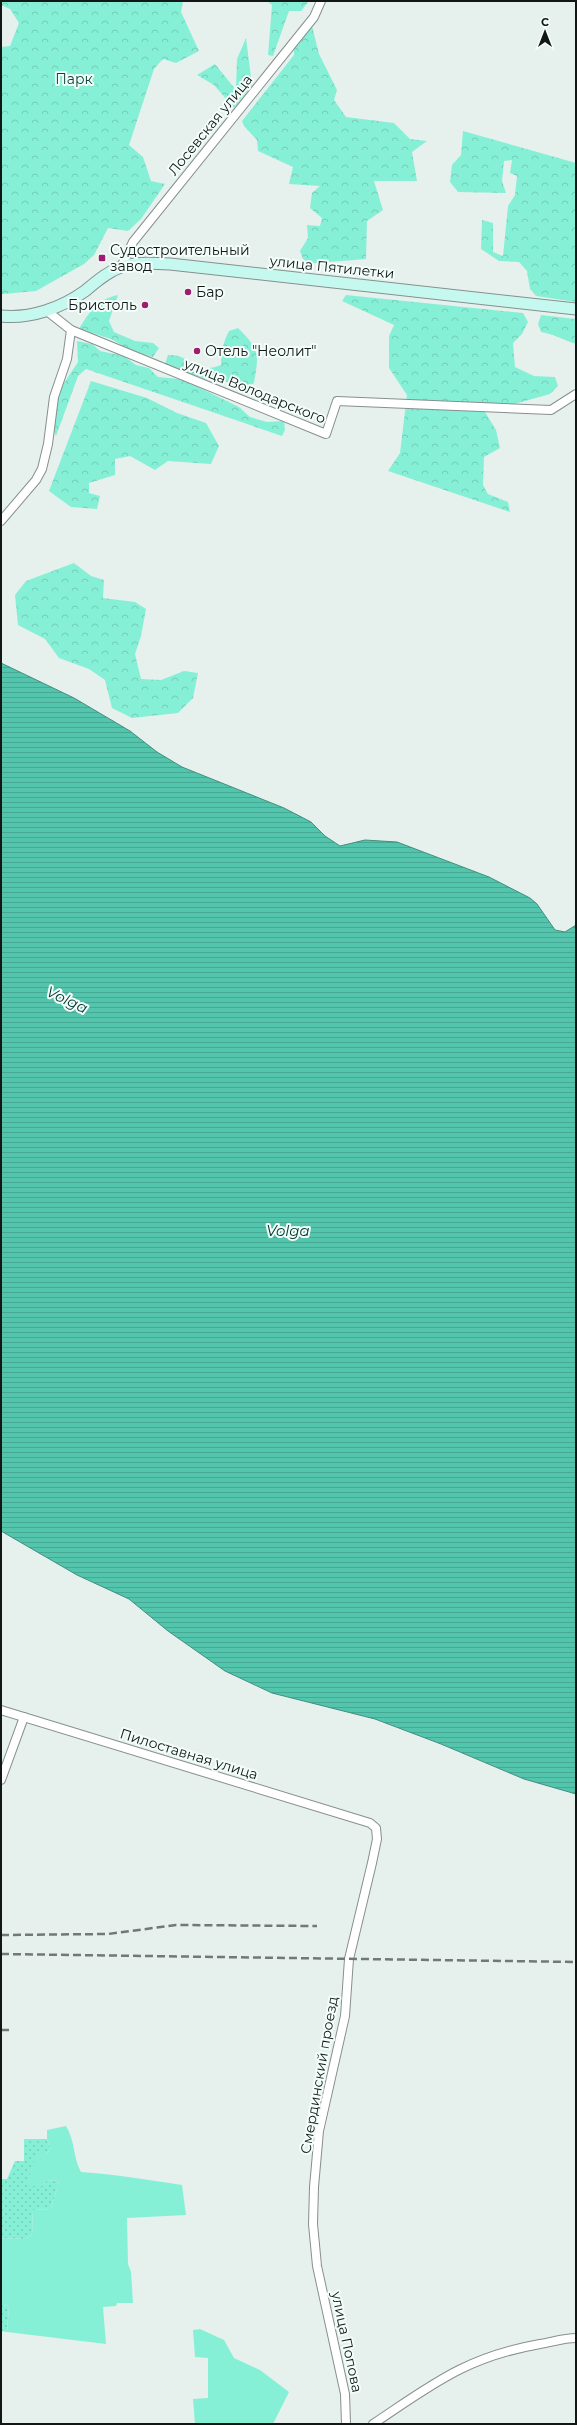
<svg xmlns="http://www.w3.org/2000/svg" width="577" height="2425" font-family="Montserrat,sans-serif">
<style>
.grass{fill:url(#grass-dots)}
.forest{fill:url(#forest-crowns)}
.garden{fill:#86f0d7}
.water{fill:url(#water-rules);stroke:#40907f}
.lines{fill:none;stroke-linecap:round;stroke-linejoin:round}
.street-casing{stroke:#86908d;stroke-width:10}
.secondary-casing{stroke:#86908d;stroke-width:13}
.street{stroke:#fff;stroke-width:8}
.secondary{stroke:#c5f9ef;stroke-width:11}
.rail{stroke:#717876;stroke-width:2.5;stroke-dasharray:8 4;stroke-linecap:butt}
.poi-dot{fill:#9f1d6f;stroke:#f3fefb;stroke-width:1.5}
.labels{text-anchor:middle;stroke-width:4;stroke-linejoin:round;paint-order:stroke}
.park-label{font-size:14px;fill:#114439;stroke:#f3fefb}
.street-label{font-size:14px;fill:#121615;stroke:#f3fefb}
.poi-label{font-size:14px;fill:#121615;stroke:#f3fefb;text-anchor:start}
.water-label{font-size:15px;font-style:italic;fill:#01372e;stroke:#f3fefb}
</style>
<defs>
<pattern id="grass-dots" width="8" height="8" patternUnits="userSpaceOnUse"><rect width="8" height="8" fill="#86f0d7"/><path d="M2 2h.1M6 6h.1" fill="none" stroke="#73cdb8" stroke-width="1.8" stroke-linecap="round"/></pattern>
<pattern id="forest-crowns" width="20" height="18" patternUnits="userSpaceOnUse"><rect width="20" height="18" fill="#86f0d7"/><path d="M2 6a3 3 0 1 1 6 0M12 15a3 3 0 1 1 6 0" fill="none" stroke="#73cdb8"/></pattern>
<pattern id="water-rules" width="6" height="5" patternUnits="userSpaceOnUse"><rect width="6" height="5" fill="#53c5ac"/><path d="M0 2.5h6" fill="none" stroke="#47a893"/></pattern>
</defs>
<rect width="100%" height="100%" fill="#e6f0ed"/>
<!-- grass -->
<g class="grass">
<path d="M24,2139H47L51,2149L46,2154L29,2186H43L47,2180L59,2181L51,2209L33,2210L32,2235L26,2239L1,2238V2179H7L15,2161H24Z"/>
<path d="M1,2305L9,2306L7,2332L1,2331Z"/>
</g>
<!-- forest -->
<g class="forest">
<path d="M1,1H183L181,12L199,51L176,63L163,59L154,69L129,145L143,157L151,181L165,184L141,219L128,231L108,228L94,255L84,264L36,291L3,294H1V47L10,46L19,23L10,9L1,5Z"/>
<path d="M267,1H309L301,11H289L273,56L268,55L272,5Z"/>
<path d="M312,26L319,54L337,90L334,100L346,117L394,123L410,139L427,141L412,152L417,181H374L383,210L367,221L366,259L305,264L300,251L308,238L307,225L320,226L322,218L310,208L312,193L320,186L289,184L293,167L258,151L257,140L244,126L242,121L294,55V49Z"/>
<path d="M246,38L252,85L234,108L214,85L197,75L215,64L236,90L237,59Z"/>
<path d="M463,131L576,163V302L536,296L530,289L527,271L519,262L499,261L481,249L482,220L493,223V252L503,256L508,206L515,195L517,176L510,173L512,160L504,161L502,181L506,193L458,192L450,182L452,165L461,155Z"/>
<path d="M118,295L109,321L114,332L135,341L153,343L159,348L153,357L132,351L111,339L79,329C89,312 98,299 118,295Z"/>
<path d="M346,295L523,313L528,322L522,334L513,343L515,367L534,376L555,377L558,386L550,394L485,412L496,430L500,448L484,457L483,485L488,494L508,502L510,512L388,471L400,453L407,395L389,368V336L394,325L342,301Z"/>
<path d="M541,315L576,319V344C563,340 554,334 541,332L538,324Z"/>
<path d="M238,328C260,350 259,353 254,383L244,389L220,379H205L165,364L168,355C190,353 195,376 221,365C221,352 223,343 229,331Z"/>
<path d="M77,341L92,344L100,351L124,356L136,365L149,368L158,377L179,379L194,385L239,407L250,417L267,422L284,421L285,430L282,436L86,369L78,376L56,436L53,430L58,392L78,362Z"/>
<path d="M91,381L147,398L177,413L206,423L219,446L211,464L168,461L155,470L130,456L115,459V475L89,483V493L100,496L97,509L71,507L49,491Z"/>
<path d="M74,563L91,576L104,580L103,598L135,602L146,609L141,636L135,654L141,679L161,680L184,671L198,673L193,698L178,713L132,718L112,708L105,680L89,669L59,658L45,639L18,625L15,595L26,581Z"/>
</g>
<!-- garden -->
<g class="garden">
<path d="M66,2126C75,2140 73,2158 81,2172C115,2174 148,2180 182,2185L186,2215L127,2218L128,2264L131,2272L133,2303H117L116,2306L103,2307L106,2344L7,2332L9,2306L1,2305V2238L26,2239L32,2235L33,2210L51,2209L59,2181L47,2180L43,2186H29C29,2170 31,2164 41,2152L46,2154L51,2149L47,2139V2130Z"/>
<path d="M200,2329L224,2340L234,2358L260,2370L289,2392L273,2424H195L193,2399L208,2398V2358L195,2357L193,2330Z"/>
</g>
<!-- water -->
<path class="water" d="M1,663L74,698L130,731L157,752L182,767L284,808L311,822L325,836L340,846L365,840L397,842L489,877L530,898L537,904L555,930L565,932L576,925V1794L524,1779L441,1744L375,1719L272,1693L225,1671L168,1631L129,1599L77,1575L1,1531Z"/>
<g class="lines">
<!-- street casing -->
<g class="street-casing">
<g id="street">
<path d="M121,267L133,242L314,17L321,1"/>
<path d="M71,330L326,434L337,401L551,410L576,394"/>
<path d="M1,521L36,480L42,469L48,444L54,397L67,359L71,330L47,311"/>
<path d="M1,1710L370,1823L376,1828L377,1839L372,1863L349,1959L345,2016L319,2131L314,2187L313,2224L317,2266L345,2394L346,2424"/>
<path d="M1,1780L24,1717"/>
<path d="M373,2424C433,2384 466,2357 540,2344C552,2342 564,2338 576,2338"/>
</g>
</g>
<!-- secondary casing -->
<g class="secondary-casing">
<path id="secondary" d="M1,316C31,319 61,308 85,291C96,282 107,272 121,267C136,262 154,263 170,264L576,309"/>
</g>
<!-- street -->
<use href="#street" class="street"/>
<!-- secondary -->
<use href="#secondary" class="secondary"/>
<!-- rail -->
<g class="rail">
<path d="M1,1935L108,1934L176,1925L317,1926"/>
<path d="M1,1954L576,1962"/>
<path d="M1,2030H11"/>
</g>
</g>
<!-- markers -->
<g class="poi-dot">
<rect x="98" y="254" width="8" height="8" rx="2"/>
<circle cx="188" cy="292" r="4"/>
<circle cx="145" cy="305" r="4"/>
<circle cx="197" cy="351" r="4"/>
</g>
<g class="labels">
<!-- park labels -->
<g class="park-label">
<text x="74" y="84">Парк</text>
</g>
<!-- street labels -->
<g class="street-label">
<text transform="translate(210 125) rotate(-51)" y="5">Лосевская улица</text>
<text transform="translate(332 267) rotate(6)" y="5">улица Пятилетки</text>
<text transform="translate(255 391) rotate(22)" y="5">улица Володарского</text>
<text transform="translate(189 1754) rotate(17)" y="5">Пилоставная улица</text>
<text transform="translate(319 2075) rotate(-80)" y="5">Смердинский проезд</text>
<text transform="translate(347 2342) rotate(78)" y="5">улица Попова</text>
</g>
<!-- poi labels -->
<g class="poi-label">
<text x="110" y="255">Судостроительный<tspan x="110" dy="16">завод</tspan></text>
<text x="196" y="297">Бар</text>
<text x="137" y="310" text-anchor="end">Бристоль</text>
<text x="205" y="356">Отель "Неолит"</text>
</g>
<!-- water labels -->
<g class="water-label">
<text transform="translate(67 1000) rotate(25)" y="5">Volga</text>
<text x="288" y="1236">Volga</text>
</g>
</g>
<!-- border -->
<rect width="577" height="2425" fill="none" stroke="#121615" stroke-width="4"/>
<!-- north arrow -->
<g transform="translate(545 32)" stroke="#f3fefb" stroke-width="3" paint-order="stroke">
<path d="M0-3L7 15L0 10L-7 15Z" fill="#121615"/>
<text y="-6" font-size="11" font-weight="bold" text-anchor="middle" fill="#121615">С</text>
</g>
</svg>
